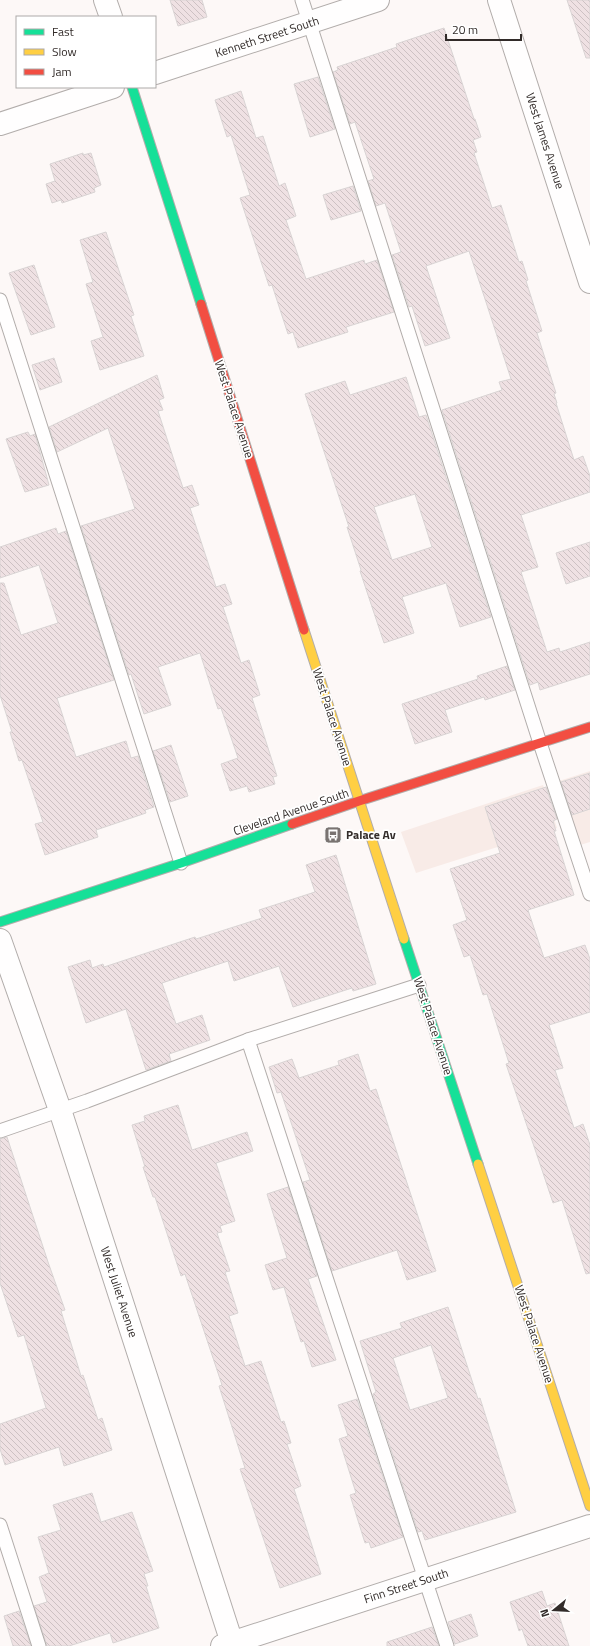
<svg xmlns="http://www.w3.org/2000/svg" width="590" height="1646" font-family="'Titillium Web',sans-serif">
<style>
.built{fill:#f8ebe7}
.building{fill:url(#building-back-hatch);stroke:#d9d4d4;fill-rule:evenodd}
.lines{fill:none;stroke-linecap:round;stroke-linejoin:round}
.lane-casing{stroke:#b2adab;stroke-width:15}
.street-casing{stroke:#b2adab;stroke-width:24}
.fast-casing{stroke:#b2adab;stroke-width:11}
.slow-casing{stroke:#b2adab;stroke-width:11}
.jam-casing{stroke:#b2adab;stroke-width:11}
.lane{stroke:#fffefe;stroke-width:13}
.street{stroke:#fffefe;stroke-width:22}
.fast{stroke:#16e098;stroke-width:9}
.slow{stroke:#ffcf43;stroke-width:9}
.jam{stroke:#f24e42;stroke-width:9}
.labels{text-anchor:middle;stroke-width:3.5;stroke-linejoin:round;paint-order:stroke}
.street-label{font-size:12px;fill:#322b29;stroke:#fff}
.poi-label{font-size:12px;font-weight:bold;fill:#322b29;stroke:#fff;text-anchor:start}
</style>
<defs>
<pattern id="building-back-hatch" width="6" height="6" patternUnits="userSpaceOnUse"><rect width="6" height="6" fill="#efe1e3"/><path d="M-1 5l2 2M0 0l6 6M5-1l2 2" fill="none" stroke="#cdc1c3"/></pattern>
</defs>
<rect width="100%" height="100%" fill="#fdf8f7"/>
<!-- built -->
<g class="built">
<path d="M590,771V842L580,845L559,781Z"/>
<path d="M543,785L557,828L416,873L401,832Z"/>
</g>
<!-- building -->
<g class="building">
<path d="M170,0H202L207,17L178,26Z"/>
<path d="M567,0H590V58H586Z"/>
<path d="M444,28L474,119H475L481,137L473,140L477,152L474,153L492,208L501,205L519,262L522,261L528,280L526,281L542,331L537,333L556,393L554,394L557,403H556L574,460L583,456L590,476V492L521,515L538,567L521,572L547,652L559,648L560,652L590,642V674L540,690L538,682L530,685L442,410L502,390L499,382L511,379L484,296L469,251L426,266L450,338L425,346L412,306L409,307L392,255L401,252L385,203L376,206L368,181L374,179L355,122L350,124L333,72L338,70L337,67L397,47L396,44Z"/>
<path d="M318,77L335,129L310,137L294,84Z"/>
<path d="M241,91L256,138L263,136L279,186L285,183L296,216L286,220L306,279L364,260L365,264L377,260L394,312L346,327L348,332L298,348L293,332L288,334L272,285L269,286L240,198L250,195L231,135L227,137L215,100Z"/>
<path d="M83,153V155L91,153L101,185L94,188L95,192L62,203L61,200L52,203L46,184L55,181L50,164Z"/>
<path d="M353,186L361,211L331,220L323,195Z"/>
<path d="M106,232L134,315L131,316L144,356L100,370L91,341L103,337L86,284L93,282L80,240Z"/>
<path d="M34,265L55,327L31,335L9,273Z"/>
<path d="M54,358L62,382L40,390L32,365Z"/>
<path d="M157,375L164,398L159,400L163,410L158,411L183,488L192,485L199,505L190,508L216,587L225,584L232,604L223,607L241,663L249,660L260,695L252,698L277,776L273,777L275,784L249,792L247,786L230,791L221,764L238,758L221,708L218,709L200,653L158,667L171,705L144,714L131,674L129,675L81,526L135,509L108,428L57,452L49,427Z"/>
<path d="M406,377L419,417L426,415L491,617L460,627L446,583L402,597L414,633L384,643L360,571L361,570L347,527H349L305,394L345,381L350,395ZM415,494L432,547L392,560L374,507Z"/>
<path d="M28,432L30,436L35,434L49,485L25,492L6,439Z"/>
<path d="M56,528L58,534L66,531L114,680L57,698L76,757L126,741L131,758L138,756L154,807L145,810L146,813L96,830L98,837L45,855L35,824L43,822L22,760L19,761L10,732H12L0,695V583H4L21,635L58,623L39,565L0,578V547Z"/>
<path d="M590,542V576L566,584L556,553Z"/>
<path d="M507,666L515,690L485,700L484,697L445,710L452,732L415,744L402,704L478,679L477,676Z"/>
<path d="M171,745L188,796L170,802L153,751Z"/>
<path d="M590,773V809L572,815L561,782Z"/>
<path d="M546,787L557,819L553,821L556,831H554L574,895L528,910L544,958L585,945L590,959V1012L549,1025L563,1068L555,1070L574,1128L583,1124L590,1145V1273L586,1274L562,1200L553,1203L543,1173L506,1064L509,1063L487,994L483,995L470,955L464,957L453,925L467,920L450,869L500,853L485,807Z"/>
<path d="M336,855L376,984L353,991L352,988L293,1007L279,966L234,981L228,961L162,983L176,1024L202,1015L210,1040L169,1054L171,1061L146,1070L126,1009L86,1023L68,967L90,960L92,968L103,964L104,967L195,937L196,939L262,918L259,910L315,892L306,865Z"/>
<path d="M358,1054L370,1091L376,1089L436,1271L407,1280L397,1250L332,1271L303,1182L310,1180L281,1092L277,1093L269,1067L292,1059L299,1078L339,1065L338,1061Z"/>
<path d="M178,1105L192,1150L247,1132L253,1151L216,1163L235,1221L220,1226L222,1232L217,1233L230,1271L225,1272L238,1313L229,1316L245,1366L261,1361L281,1422L284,1421L291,1443L287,1444L301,1486L294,1489L321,1574L280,1588L240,1469L245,1468L219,1386L222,1385L185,1274L181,1276L155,1197H153L143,1167H145L132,1125L145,1121L144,1116Z"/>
<path d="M7,1137L48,1262L65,1310L61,1311L81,1376L83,1375L98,1420L102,1418L112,1450L64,1466L59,1447L5,1465L0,1449V1424L46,1408L24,1335L18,1337L0,1283V1139Z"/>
<path d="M288,1187L317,1276L308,1279L336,1360L312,1367L304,1341L301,1342L284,1287L273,1290L265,1265L287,1258L267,1194Z"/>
<path d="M448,1307L478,1399L480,1398L516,1512L425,1540L422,1531L418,1532L373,1394L376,1392L360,1341L402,1328L400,1323ZM431,1345L448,1398L410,1410L393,1358Z"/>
<path d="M357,1399L403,1537L371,1548L369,1542L365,1543L350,1495L356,1493L339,1439L348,1436L338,1405Z"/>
<path d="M92,1493L101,1522L132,1512L153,1571L144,1574L148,1586H146L159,1628L113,1643L110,1633L69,1646H47L34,1606L47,1602L39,1577L49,1573L38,1537L61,1530L53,1505Z"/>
<path d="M542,1591L547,1606L555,1603L569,1646H528L522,1629L519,1631L510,1602Z"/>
<path d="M19,1611L31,1646H13L4,1616Z"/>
<path d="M471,1614L478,1636L455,1644L448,1622Z"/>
<path d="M432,1627L439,1646H387V1642Z"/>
</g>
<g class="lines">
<!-- lane casing -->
<g class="lane-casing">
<g id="lane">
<path d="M302,0L540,743L590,894"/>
<path d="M0,300L181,863"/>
<path d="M248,1040L447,1646"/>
<path d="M0,1131L87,1101L248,1040L419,985"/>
<path d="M0,1525L39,1646"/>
</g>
</g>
<!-- street casing -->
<g class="street-casing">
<g id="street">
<path d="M105,0L111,17"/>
<path d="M499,0L590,282"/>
<path d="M155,73L378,0"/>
<path d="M0,124L113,87"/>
<path d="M0,940L60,1110L233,1646"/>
<path d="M222,1646L590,1526"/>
</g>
</g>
<!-- fast casing -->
<g class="fast-casing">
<g id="fast">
<path d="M132,87L201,304"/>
<path d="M0,922L181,863L292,824"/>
<path d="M404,939L478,1164"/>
</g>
</g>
<!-- slow casing -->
<g class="slow-casing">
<g id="slow">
<path d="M304,630L404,939"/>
<path d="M478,1164L590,1506"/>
</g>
</g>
<!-- jam casing -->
<g class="jam-casing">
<g id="jam">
<path d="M201,304L304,630"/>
<path d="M292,824L359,801L590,727"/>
</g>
</g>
<!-- lane -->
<use href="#lane" class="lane"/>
<!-- street -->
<use href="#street" class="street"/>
<!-- fast -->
<use href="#fast" class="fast"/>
<!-- slow -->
<use href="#slow" class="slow"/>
<!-- jam -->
<use href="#jam" class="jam"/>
</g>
<!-- icons -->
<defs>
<g id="bus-square" transform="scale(0.9)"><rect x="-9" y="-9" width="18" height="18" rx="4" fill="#797371" stroke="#fff"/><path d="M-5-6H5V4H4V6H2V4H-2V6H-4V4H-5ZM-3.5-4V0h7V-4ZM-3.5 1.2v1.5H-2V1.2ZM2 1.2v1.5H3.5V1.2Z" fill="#fff"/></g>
</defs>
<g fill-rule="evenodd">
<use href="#bus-square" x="333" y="835"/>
</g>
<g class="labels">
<!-- street labels -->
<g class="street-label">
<text transform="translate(267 37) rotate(-18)" y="4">Kenneth Street South</text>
<text transform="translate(545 141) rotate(72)" y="4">West James Avenue</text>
<text transform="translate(234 409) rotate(72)" y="4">West Palace Avenue</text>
<text transform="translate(332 717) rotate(72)" y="4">West Palace Avenue</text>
<text transform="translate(291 812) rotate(-19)" y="4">Cleveland Avenue South</text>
<text transform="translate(433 1026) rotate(72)" y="4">West Palace Avenue</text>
<text transform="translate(119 1292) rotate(72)" y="4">West Juliet Avenue</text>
<text transform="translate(534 1334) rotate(72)" y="4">West Palace Avenue</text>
<text transform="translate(406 1586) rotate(-18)" y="4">Finn Street South</text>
</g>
<!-- poi labels -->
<g class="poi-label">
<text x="346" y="839">Palace Av</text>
</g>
</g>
<!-- legend -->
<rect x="16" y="16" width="140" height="72" fill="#ffffff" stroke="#adaaa9"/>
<rect x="24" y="29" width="20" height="6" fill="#16e098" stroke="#adaaa9"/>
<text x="52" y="36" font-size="12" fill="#322b29">Fast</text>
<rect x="24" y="49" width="20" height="6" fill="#ffcf43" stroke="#adaaa9"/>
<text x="52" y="56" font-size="12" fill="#322b29">Slow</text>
<rect x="24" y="69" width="20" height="6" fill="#f24e42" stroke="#adaaa9"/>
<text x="52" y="76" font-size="12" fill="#322b29">Jam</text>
<!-- north arrow -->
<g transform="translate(554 1610) rotate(252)" stroke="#ffffff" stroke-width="3" paint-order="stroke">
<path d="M0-3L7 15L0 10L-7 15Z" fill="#322b29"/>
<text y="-6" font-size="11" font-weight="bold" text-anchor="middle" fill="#322b29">N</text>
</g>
<!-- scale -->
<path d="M446 34v6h75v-6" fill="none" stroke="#322b29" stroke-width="2"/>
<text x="452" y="34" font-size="12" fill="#322b29" stroke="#ffffff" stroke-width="3" paint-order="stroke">20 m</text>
</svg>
